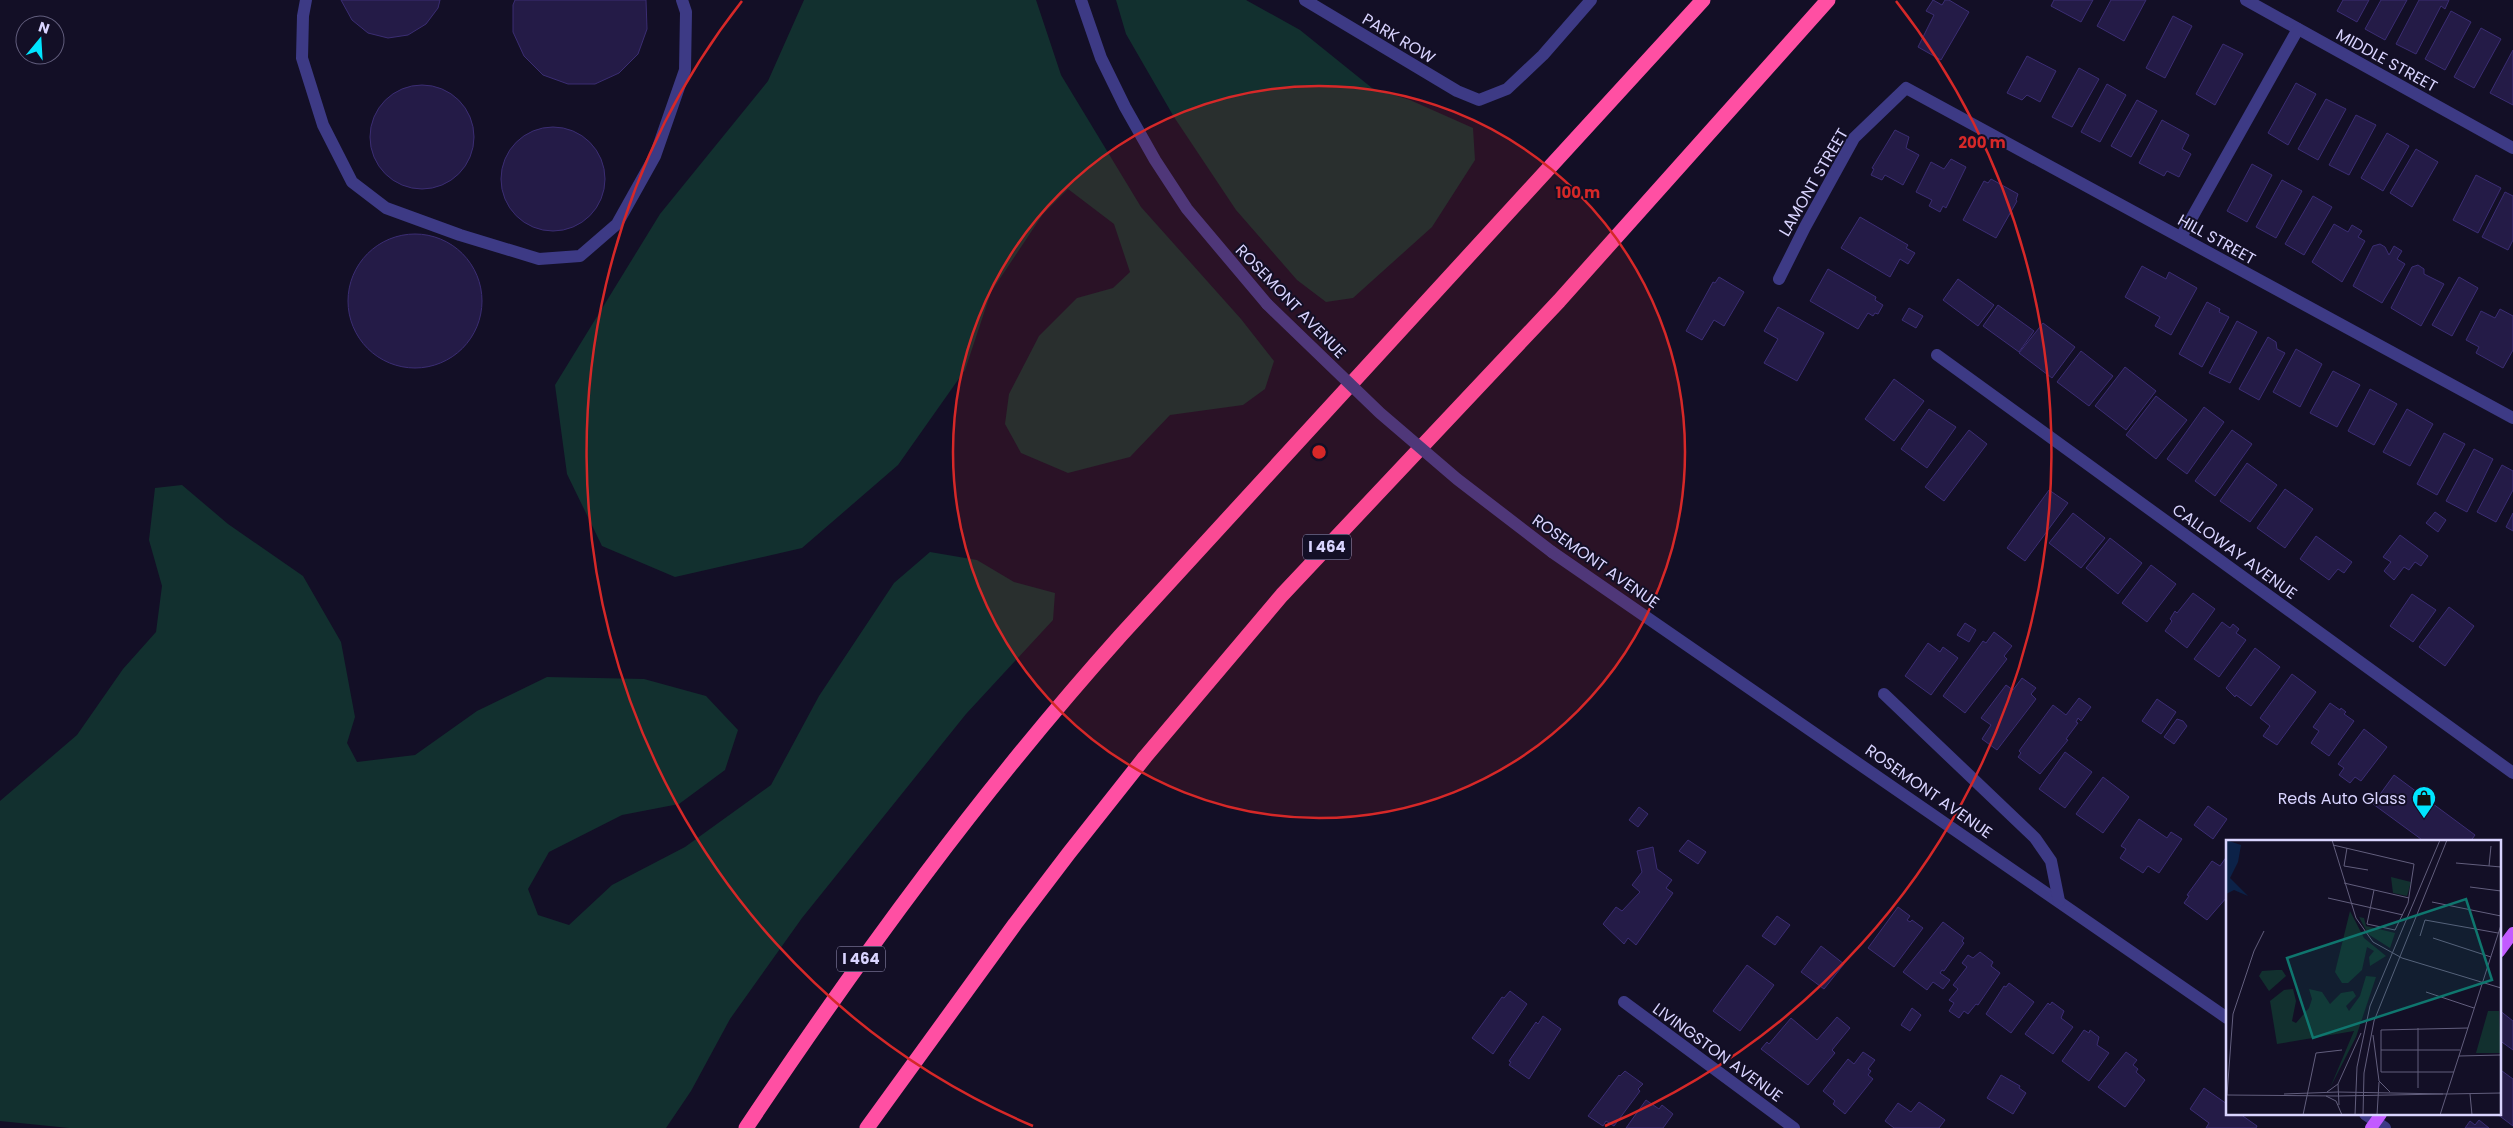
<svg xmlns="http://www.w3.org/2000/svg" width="2513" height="1128" font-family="Poppins,sans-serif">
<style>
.green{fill:#12302f}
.building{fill:#241b47;stroke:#3b2d73}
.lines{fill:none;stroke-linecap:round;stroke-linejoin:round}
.minor{stroke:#3d3a85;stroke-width:12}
.major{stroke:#c25bff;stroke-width:12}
.highway{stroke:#ff4fa3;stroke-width:15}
.minor-bridge{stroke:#3d3a85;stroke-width:12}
.ring{fill:none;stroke:#d62828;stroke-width:2.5}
.labels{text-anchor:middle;stroke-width:4;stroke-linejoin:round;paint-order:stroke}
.shield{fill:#130f26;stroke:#9e99be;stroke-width:1}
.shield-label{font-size:15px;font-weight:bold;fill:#d9d4ff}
.street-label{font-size:16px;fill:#d9d4ff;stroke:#130f26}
.poi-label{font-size:16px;fill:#d9d4ff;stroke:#130f26;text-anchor:end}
.inset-road{fill:none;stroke:#625e7d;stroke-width:1}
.view{fill:#0f766e;fill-opacity:0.15;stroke:#0f766e;stroke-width:2.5}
.inset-edge{fill:none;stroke:#d9d4ff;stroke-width:2.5}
.centre{fill:#d62828;stroke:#130f26;stroke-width:2.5}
.ring-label{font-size:15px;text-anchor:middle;font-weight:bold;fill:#d62828;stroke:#130f26;stroke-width:4;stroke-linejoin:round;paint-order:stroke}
</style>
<rect width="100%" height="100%" fill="#130f26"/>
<!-- green -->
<g class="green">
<path d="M804,0H1036L1061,75L1141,207L1241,319L1274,361L1265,389L1243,405L1170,415L1130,457L1068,473L1021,453L1005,424L1009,394L1039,336L1077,298L1113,288L1130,272L1114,224L1068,189L1043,214L991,292L965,370L898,465L802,548L675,577L602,546L567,474L555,385L660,214L768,81Z"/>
<path d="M1116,0H1246L1300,30L1372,88L1410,100L1473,128L1475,160L1432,227L1353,298L1326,302L1297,280L1236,210L1174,117L1126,34Z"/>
<path d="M182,485L228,524L303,576L341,642L355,717L347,743L357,762L415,755L477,711L547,677L644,679L706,696L738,730L725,770L679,804L622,815L549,852L528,889L538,915L569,925L612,885L685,847L771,785L819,696L894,583L930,552L977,560L1014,582L1055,593L1053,620L966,714L802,918L730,1019L691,1091L666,1128H69L0,1121V801L77,735L123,669L156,632L162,586L149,540L155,488Z"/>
</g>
<!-- building -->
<g class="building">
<path d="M341,0H440L438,8L426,24L408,35L388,38L368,33L352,20Z"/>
<path d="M515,0H646L647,29L638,54L619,73L595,84H568L543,75L524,56L513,32V5Z"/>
<path d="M1933,0L1942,5L1945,0H1949L1969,12L1941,60L1918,47L1934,15L1926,11Z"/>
<path d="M2054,0H2093L2081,22L2051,6Z"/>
<path d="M2111,0H2146L2124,41L2097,26Z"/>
<path d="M2343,0H2369L2357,22L2337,11Z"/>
<path d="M2381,0H2407L2385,40L2365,29Z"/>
<path d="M2419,0H2449L2445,9L2441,6L2416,54L2396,44Z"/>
<path d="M2451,11L2471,22L2445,70L2425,59Z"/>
<path d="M2173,16L2192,26L2165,78L2146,68Z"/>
<path d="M2481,28L2501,39L2474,88L2454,77Z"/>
<path d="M2223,44L2243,54L2215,105L2196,94Z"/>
<path d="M2513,50V105L2490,93Z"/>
<path d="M2027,56L2056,71L2040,102L2027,95L2022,100L2007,93Z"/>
<path d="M2079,68L2099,79L2072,127L2052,117Z"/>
<path d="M2296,83L2316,94L2288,145L2268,133Z"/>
<path d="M2107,84L2126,95L2100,142L2081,132Z"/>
<circle cx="422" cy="137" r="52"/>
<path d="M2326,99L2346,109L2318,160L2298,149Z"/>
<path d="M2137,100L2157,111L2131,157L2111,146Z"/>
<path d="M2356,115L2376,125L2349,175L2329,165Z"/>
<path d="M2162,120L2189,135L2182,149L2191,154L2179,177L2167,171L2164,176L2139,163Z"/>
<circle cx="553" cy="179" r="52"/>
<path d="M1895,130L1909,137L1906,148L1919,155L1903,185L1885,175L1882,180L1871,175L1874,169L1872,168Z"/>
<path d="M2387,133L2409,146L2383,191L2361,178Z"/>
<path d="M2416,149L2438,162L2412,207L2390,193Z"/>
<path d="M1951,159L1966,167L1946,208L1943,206L1940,212L1929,206L1932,200L1916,192L1931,162L1944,169Z"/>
<path d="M2252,164L2272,175L2247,222L2227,211Z"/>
<path d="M2476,175L2501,188L2478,233L2453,220Z"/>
<path d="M1991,179L2018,194L2016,200L2017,201L1996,238L1963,220L1984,181L1988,183Z"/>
<path d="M2282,180L2302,191L2276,238L2256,227Z"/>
<path d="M2505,192L2513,196V240L2508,250L2482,237Z"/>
<path d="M2313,196L2332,207L2304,255L2285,244Z"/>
<path d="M1860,217L1908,245L1906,248L1915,253L1908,264L1900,259L1890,277L1841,248Z"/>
<path d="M2334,224L2348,232L2352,225L2362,231L2358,237L2365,241L2342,282L2312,262Z"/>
<circle cx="415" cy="301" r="67"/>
<path d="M2380,244L2385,247L2389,255L2394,246L2402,251L2397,259L2405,264L2382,303L2353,286L2373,246Z"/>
<path d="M2418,265L2424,269V274L2444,284L2421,326L2391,308L2412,267Z"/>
<path d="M2142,266L2166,279L2169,272L2197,288L2171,335L2155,326L2160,317L2125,297Z"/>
<path d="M1828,269L1876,297L1875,300L1883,305L1878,314L1875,313L1873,316L1868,313L1858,329L1810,301Z"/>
<path d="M1719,277L1744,292L1724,326L1714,320L1702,340L1686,331L1713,282L1715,283Z"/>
<path d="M2459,277L2478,288L2452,336L2432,325Z"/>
<path d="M1958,279L1994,305L1978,326L1943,300Z"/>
<path d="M2207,302L2220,309L2219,312L2229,317L2202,367L2179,354Z"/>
<path d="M1998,305L2034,331L2019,352L1983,326Z"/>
<path d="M1778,307L1824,333L1797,381L1764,363L1778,339L1764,331Z"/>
<path d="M1909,308L1923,316L1916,328L1902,320Z"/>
<path d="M2500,309L2513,316V350L2503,368L2476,353L2479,347L2466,340L2481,311L2495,318Z"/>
<path d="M2237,321L2257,332L2230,383L2209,373Z"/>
<path d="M2043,323L2075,347L2052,378L2019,353Z"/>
<path d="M2268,337L2276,342L2277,349L2285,353L2259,400L2239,389Z"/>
<path d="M2296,349L2322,364L2300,407L2273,392Z"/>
<path d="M2081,351L2113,376L2089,406L2057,382Z"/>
<path d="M2125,367L2156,391L2126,430L2095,406Z"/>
<path d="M2333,371L2360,385L2337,427L2310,413Z"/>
<path d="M1894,379L1924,401L1894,441L1865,419Z"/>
<path d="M2370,389L2397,404L2374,445L2348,431Z"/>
<path d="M2156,396L2187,420L2156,459L2126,435Z"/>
<path d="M2204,407L2224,422L2187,474L2167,459Z"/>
<path d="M1929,409L1956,427L1927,468L1901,449Z"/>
<path d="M2407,409L2433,424L2410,466L2383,452Z"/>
<path d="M1969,430L1987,444L1944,501L1925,487Z"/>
<path d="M2232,430L2252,444L2215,496L2195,481Z"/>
<path d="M2444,433L2465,444L2437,495L2417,484Z"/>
<path d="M2474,449L2493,459L2467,512L2446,501Z"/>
<path d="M2247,463L2277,485L2250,522L2220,501Z"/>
<path d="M2502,465L2513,471V490L2496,522L2477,512Z"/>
<path d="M2285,489L2313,509L2285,548L2257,528Z"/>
<path d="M2049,490L2068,503L2025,561L2007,548Z"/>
<path d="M2435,512L2446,520L2438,532L2426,523Z"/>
<path d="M2073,513L2105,538L2081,568L2049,543Z"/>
<path d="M2513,513V531L2506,527Z"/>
<path d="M2400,535L2428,556L2421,566L2415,562L2409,570L2404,567L2394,580L2384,571L2391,562L2383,557Z"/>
<path d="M2316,536L2352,562L2344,573L2338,569L2329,580L2300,559Z"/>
<path d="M2110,538L2142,563L2118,594L2086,568Z"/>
<path d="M2151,565L2176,584L2147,622L2122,603Z"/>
<path d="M2193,593L2215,609L2187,648L2165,631L2172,621L2170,619L2175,611L2177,613Z"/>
<path d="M2412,594L2436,610L2413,642L2390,626Z"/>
<path d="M2449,607L2474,626L2445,666L2419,647Z"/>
<path d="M2222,622L2230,628L2233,624L2239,629L2236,633L2246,640L2219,677L2194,659Z"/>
<path d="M1965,623L1976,630L1969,642L1957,635Z"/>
<path d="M1994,632L2012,646L2004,656L2007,659L1965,713L1943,696L1983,641L1986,643Z"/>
<path d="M1928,643L1940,652L1943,647L1958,658L1931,695L1905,676Z"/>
<path d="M2255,648L2280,667L2251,706L2236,695L2235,697L2226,688Z"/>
<path d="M2292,674L2316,692L2277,745L2263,736L2270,726L2260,718Z"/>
<path d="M2022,678L2036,688L2031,694L2036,699L1997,750L1982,739L1991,725L1981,718L2006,685L2013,690Z"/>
<path d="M2079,698L2091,707L2081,721L2078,718L2076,722L2078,723L2066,739L2068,740L2040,774L2018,757L2021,753L2019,751L2053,705L2066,715Z"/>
<path d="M2157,699L2176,712L2161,734L2142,721Z"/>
<path d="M2330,703L2340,710L2341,708L2346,712L2344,714L2354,721L2329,756L2311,743L2319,731L2313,727Z"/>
<path d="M2177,719L2183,721L2187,726L2174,744L2164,737Z"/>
<path d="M2364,729L2387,747L2361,781L2355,777L2350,783L2339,775L2344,768L2338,764Z"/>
<path d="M2065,752L2092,772L2065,808L2039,789Z"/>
<path d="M2394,775L2475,835L2470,842H2425L2373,804Z"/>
<path d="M2103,777L2129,797L2103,833L2076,814Z"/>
<path d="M2208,806L2227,819L2213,839L2194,825Z"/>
<path d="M1639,807L1648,814L1638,827L1629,820Z"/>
<path d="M2139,819L2167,838L2171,832L2182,839L2159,873L2148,866L2143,873L2120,858L2126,849L2121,846Z"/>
<path d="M1688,840L1706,852L1698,864L1679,851Z"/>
<path d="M1653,847L1657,869L1672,880L1666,888L1673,893L1636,945L1628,938L1624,944L1603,924L1616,907L1622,911L1640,892L1632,885L1642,872L1637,851Z"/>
<path d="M2227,856V897L2207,920L2184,903L2189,896L2187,895L2212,861L2220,866Z"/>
<path d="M1898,907L1910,916L1907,920L1910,922L1912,920L1923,928L1894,967L1868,948Z"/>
<path d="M1777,916L1790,925L1775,945L1762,936Z"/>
<path d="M1943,922L1964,938L1962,941L1964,943L1944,971L1942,970L1940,973L1950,980L1943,989L1933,982L1927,990L1903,972Z"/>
<path d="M1821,946L1844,964L1824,989L1801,972Z"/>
<path d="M1980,952L1993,962L1991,966L2000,973L1978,1005L1976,1004L1968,1014L1964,1011L1959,1018L1949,1011L1954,1003L1949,1000L1958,989L1953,985L1967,967L1962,963L1968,955L1973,958Z"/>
<path d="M1747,965L1774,985L1740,1031L1713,1011Z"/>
<path d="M2009,983L2034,1002L2011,1033L1986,1014L2004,986L2006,987Z"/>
<path d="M1510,991L1527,1004L1493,1054L1472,1038L1502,997L1504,998Z"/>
<path d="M2052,1002L2064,1011L2061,1018L2073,1027L2053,1054L2025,1034L2048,1003L2050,1005Z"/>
<path d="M1912,1008L1921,1015L1910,1031L1901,1025Z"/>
<path d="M2499,1010L2513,1021V1050L2499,1040Z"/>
<path d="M1543,1016L1561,1029L1529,1079L1509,1065L1511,1062L1509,1061L1536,1022L1538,1024Z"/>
<path d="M1837,1017L1850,1028L1832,1050L1835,1053L1808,1085L1761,1049L1767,1042L1769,1044L1791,1018L1817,1040Z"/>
<path d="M2084,1030L2089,1033L2090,1030L2099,1037L2097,1045L2109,1053L2089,1081L2062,1061Z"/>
<path d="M1863,1052L1875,1060L1868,1069L1871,1071L1868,1075L1873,1079L1845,1114L1833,1104L1835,1101L1823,1091L1848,1059L1854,1064Z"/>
<path d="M2126,1052L2137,1060L2133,1065L2138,1069L2136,1072L2145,1080L2125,1107L2098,1087Z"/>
<path d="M1625,1071L1643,1084L1638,1089L1640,1091L1614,1126L1606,1121L1603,1126L1588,1116L1619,1075L1620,1076Z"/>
<path d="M2502,1071L2513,1079V1126L2497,1114H2499V1076Z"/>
<path d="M2001,1075L2020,1086L2019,1088L2026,1093L2013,1114L1987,1098Z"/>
<path d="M2204,1088L2227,1104V1114H2240L2257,1126L2256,1128H2206L2209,1123L2190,1109Z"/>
<path d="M1646,1100L1659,1109L1662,1105L1673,1114L1663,1128H1626Z"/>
<path d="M1919,1102L1945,1120L1939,1128H1894L1885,1121L1898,1103L1911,1112Z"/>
<path d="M2479,1120L2489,1128H2465L2470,1121L2475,1125Z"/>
</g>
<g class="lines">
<!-- minor -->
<g class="minor">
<path d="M306,0L303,16L302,58L323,125L352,182L386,208L460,235L539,259L580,256L617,224L655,156L685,70L686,12L682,0"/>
<path d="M1081,0L1101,58L1125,107L1155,160L1187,209L1267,304"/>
<path d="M1305,0L1457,91L1479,100L1507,89L1543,55L1591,0"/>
<path d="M2246,0L2513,148"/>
<path d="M2181,237L2298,29"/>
<path d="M1779,279L1805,227L1854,138L1906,88L2513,418"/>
<path d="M1937,355L2513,773"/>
<path d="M1552,552L2227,1018"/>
<path d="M1884,694L2035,838L2051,861L2059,901"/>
<path d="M1624,1002L1794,1128"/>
<path d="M2365,1114L2385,1128"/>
</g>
<!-- major -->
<g class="major">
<path d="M2499,952L2513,933"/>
<path d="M2371,1128L2381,1114"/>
</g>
<!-- highway -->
<g class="highway">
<path d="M746,1128C861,956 983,789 1121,635L1703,0"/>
<path d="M867,1128L1015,924L1069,853L1145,757L1282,595L1559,301L1828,0"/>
</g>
<!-- minor-bridge -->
<path class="minor-bridge" d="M1267,304L1380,413L1457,479L1552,552"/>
</g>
<!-- distance rings -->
<circle cx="1319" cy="452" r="366" fill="#d62828" fill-opacity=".12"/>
<g class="ring">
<circle cx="1319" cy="452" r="366"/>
<path d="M1033 1126A732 732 0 0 1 742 1M1896 1A732 732 0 0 1 1605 1126"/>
</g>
<!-- icons -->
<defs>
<g id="shop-pin" transform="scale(1.25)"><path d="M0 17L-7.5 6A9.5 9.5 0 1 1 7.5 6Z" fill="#00e5ff" stroke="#130f26"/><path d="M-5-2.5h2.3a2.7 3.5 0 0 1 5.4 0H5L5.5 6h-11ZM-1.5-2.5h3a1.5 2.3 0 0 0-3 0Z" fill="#111"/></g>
</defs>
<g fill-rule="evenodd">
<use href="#shop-pin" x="2424" y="798"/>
</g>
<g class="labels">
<!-- shield labels -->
<g class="shield">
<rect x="1303" y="534.5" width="48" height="25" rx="4"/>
<rect x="837" y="946.5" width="48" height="25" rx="4"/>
</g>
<g class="shield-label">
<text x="1327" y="552">I 464</text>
<text x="861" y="964">I 464</text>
</g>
<!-- street labels -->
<g class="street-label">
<text transform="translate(1399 38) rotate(31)" y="6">PARK ROW</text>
<text transform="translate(2387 60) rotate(29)" y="6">MIDDLE STREET</text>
<text transform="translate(1813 182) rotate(-60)" y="6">LAMONT STREET</text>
<text transform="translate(2217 239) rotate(29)" y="6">HILL STREET</text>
<text transform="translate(1291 301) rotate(46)" y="6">ROSEMONT AVENUE</text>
<text transform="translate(2235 551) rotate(36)" y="6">CALLOWAY AVENUE</text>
<text transform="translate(1596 561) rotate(35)" y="6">ROSEMONT AVENUE</text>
<text transform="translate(1929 791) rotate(35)" y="6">ROSEMONT AVENUE</text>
<text transform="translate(1718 1052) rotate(36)" y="6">LIVINGSTON AVENUE</text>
</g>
<!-- poi labels -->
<g class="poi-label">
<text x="2406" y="804">Reds Auto Glass</text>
</g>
</g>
<!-- overview -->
<g transform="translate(2226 840)">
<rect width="275" height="275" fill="#130f26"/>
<path d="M165,37L185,42L181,56L167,53ZM124,71L138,98L160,116L144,126L143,117L148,111L141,107L136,130L122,143H116L109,132ZM133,77L138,78L140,86L169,93L164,108L142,94ZM50,130H56L60,136L43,151L33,136L36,131ZM140,136L150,137L130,197L104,248L128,191L51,204L44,161L58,150L67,149L70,161L66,181L70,183L83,168L86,159L83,149L96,152L104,164L115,153L127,151L130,156L120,166L123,171L134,156ZM262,171H273L275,213H250Z" fill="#12302f"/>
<path d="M0,0L15,5L12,22L4,38L22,56L8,50L0,54Z" fill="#0c2248"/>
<path class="inset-road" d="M106,0L130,78L147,102L176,118L275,148M107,5L188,24L182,63L169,90L141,84L148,50M121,8L118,26L142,30M230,23L275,27M263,26L265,6M118,43L183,58M244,47L275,51M102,58L177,75M206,62L275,76M194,96L199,80L272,93M207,98L265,117M200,152L248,168M192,188V248M147,195L153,241L164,252M155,210H234M233,216L275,215M228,232H155V190L242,188M112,244L113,265M101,252L112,244L135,193M112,252L221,254M58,254L112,252M221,254L275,253M244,254L246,275M1,255L7,174L28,111L38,91M1,255L112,256M100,256L110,261L116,275M112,256L217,254M77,275L90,213L116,210M129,275L131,227L144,166L214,0M137,275L138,233L148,181L221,0M151,275L153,242M214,275L275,85"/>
<path class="view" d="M240,59L266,140L87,198L61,118Z"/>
<rect width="275" height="275" class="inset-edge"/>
</g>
<circle cx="1319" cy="452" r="8" class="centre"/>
<g class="ring-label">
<text x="1982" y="148">200 m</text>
<text x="1578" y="198">100 m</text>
</g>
<!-- north arrow -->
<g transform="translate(40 40) rotate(18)"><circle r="24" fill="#130f26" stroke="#625e7d"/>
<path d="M0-4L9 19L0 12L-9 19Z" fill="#00e5ff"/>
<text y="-8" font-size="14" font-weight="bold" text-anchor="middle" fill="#d9d4ff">N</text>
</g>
</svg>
